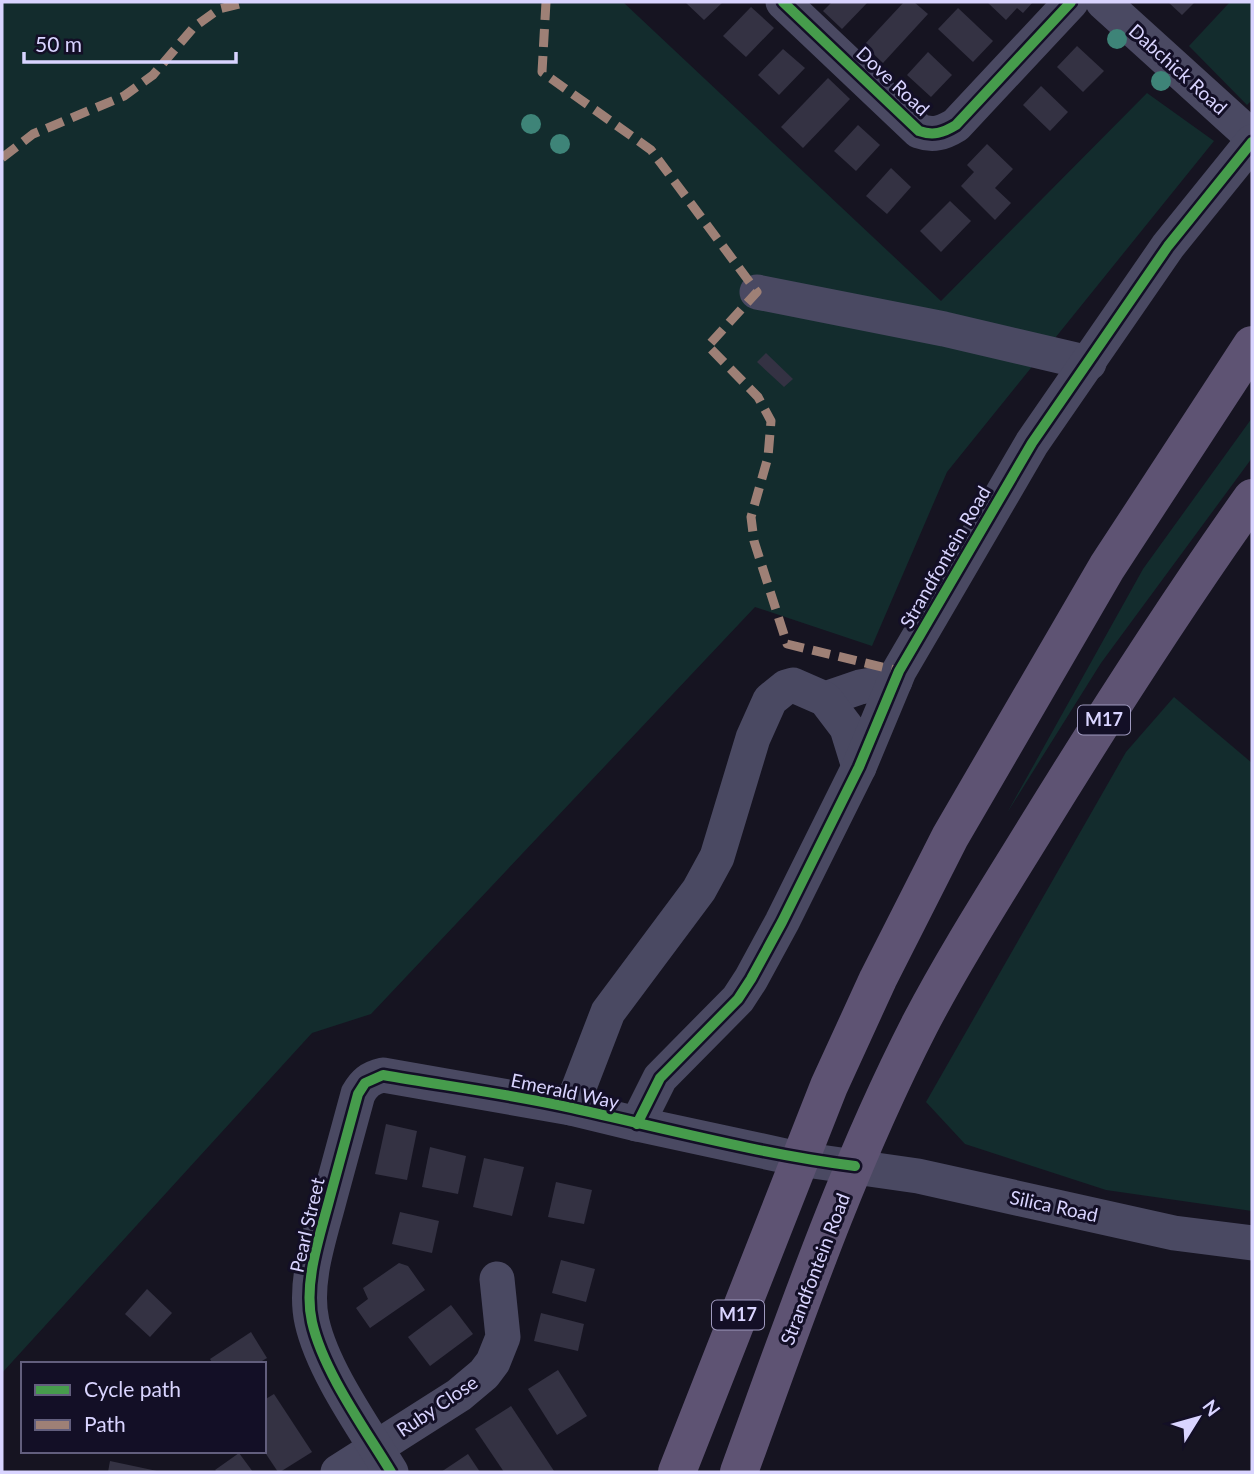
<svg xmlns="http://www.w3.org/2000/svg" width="1254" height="1474" font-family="Lato,sans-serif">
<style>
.green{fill:#132c2d}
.building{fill:#343243}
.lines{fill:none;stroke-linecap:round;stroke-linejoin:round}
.minor{stroke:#4a4962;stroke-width:35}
.major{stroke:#5e5373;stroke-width:38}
.quiet{stroke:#9e8076;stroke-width:9;stroke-dasharray:18 9;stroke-linecap:butt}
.cycleway-casing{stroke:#130f26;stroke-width:15}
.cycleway{stroke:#469c4c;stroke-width:10}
.tree{fill:#3e8478}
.labels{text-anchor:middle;stroke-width:6;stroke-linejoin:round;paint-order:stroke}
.shield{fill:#130f26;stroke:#9e99be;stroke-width:2}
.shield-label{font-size:18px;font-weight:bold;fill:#d9d4ff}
.street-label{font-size:19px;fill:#d9d4ff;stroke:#130f26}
</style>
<rect width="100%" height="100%" fill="#161421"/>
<!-- green -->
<g class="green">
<path d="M2,2H623L941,301L1147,93L1214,141L947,472L872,646L755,607L371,1014L312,1033L2,1373Z"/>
<path d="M1230,2H1252V100L1247,105L1189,46Z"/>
<path d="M1252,418V458L1101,663L1007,813L1143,569Z"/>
<path d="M1174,697L1252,763V1211L1106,1190L965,1144L926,1102L1126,752Z"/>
</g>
<!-- building -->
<g class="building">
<path d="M685,2H723L704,20Z"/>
<path d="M832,2H868L842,29L823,11Z"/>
<path d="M904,2H914L928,14L883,63L864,45Z"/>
<path d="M987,2H1033L1023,13L1017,8L1006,20Z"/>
<path d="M1168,2H1195L1182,15Z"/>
<path d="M751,7L774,28L746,57L723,36Z"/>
<path d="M958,8L993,41L973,62L938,29Z"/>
<path d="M1077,46L1104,71L1083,92L1057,67Z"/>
<path d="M783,49L805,68L779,95L758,75Z"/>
<path d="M928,52L952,75L931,97L907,75Z"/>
<path d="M828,78L850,99L803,148L781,127Z"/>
<path d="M1041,86L1068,112L1050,131L1023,105Z"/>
<path d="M858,125L880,145L856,171L834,151Z"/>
<path d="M987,144L1013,169L995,188L1011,203L995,220L961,186L974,172L967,165Z"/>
<path d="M891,168L911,187L887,214L866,196Z"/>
<path d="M950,201L971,221L941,252L920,231Z"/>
<path d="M766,353L793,379L784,387L757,362Z"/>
<path d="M386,1124L417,1131L407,1180L375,1174Z"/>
<path d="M430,1147L466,1156L458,1194L422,1187Z"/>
<path d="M484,1158L524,1167L512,1216L473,1207Z"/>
<path d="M556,1182L592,1190L584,1224L548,1217Z"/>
<path d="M400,1212L439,1221L432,1253L392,1244Z"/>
<path d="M561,1260L595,1269L586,1302L552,1293Z"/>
<path d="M399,1263L408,1266L425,1290L370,1328L356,1308L368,1299L363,1288Z"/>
<path d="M147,1289L172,1313L150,1337L125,1314Z"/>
<path d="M451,1305L473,1334L430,1366L408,1337Z"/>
<path d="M541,1313L584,1324L578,1351L534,1341Z"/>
<path d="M251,1332L267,1358L257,1364H213L210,1359Z"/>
<path d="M558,1370L587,1416L557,1435L528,1389Z"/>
<path d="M274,1394L312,1452L280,1472H278L264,1451V1400Z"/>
<path d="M511,1406L554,1471L552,1472H504L475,1429Z"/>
<path d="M239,1453L253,1472H217L215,1470Z"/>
<path d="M468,1454L480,1472H441Z"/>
<path d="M110,1461L157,1471V1472H108Z"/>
</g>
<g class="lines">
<!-- minor -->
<g class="minor">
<path d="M783,2L919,131C933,136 943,133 956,125L1071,2"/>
<path d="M1103,2L1252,137"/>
<path d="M757,292L944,329L1089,363"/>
<path d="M825,699L860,687L895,681"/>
<path d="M571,1108L608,1012L699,890L717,857L753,738L770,700L786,687L793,685L825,699L847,728L859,767"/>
<path d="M637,1124L660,1078L738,999L751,979L782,922L859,767L899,671L1032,443L1168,246L1252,142"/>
<path d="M338,1472L459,1395L484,1374L493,1362L503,1337L497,1279"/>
<path d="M391,1472C365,1429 323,1371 312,1322C303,1282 320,1236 330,1197C339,1163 349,1128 358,1094C364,1083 370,1078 383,1075L571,1108L637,1124L799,1159L918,1176L1174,1233L1252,1243"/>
</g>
<!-- major -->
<g class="major">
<path d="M677,1472L829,1086L878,979L950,837L1107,567L1252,345"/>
<path d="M739,1472C794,1321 846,1168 920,1024C955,957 996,893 1036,828C1105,716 1176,605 1252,498"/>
</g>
<!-- quiet -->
<g class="quiet">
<path d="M546,2L542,72L651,150L757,292L708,346L758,397L771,421L768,457L751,517L754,541L787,644L899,671"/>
<path d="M2,158L33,134L124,96L153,75L194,27L219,9L247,2"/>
</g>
<!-- cycleway casing -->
<g class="cycleway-casing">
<g id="cycleway">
<path d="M783,2L919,131C933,136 943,133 956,125L1071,2"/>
<path d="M637,1124L660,1078L738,999L751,979L782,922L859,767L899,671L1032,443L1168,246L1252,142"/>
<path d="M391,1472C365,1429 323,1371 312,1322C303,1282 320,1236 330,1197C339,1163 349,1128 358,1094L365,1083L383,1075C446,1086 510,1094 572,1108C667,1129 760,1154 855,1166"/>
</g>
</g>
<!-- cycleway -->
<use href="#cycleway" class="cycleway"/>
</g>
<!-- trees -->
<g class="tree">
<circle cx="1117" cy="39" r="10"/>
<circle cx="1161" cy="81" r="10"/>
<circle cx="531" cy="124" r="10"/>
<circle cx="560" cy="144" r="10"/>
</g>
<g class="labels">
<!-- shield labels -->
<g class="shield">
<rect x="1078" y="705.5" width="52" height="29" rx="5"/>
<rect x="712" y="1300.5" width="52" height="29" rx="5"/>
</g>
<g class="shield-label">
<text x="1104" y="726">M17</text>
<text x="738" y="1321">M17</text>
</g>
<!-- street labels -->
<g class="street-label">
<text transform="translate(1178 69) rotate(42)" y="7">Dabchick Road</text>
<text transform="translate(893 81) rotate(43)" y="7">Dove Road</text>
<text transform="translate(945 557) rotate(-60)" y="7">Strandfontein Road</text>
<text transform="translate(565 1091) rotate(12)" y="7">Emerald Way</text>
<text transform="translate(1054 1206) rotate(12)" y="7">Silica Road</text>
<text transform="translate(307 1225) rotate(-77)" y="7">Pearl Street</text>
<text transform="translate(815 1269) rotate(-69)" y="7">Strandfontein Road</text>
<text transform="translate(437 1406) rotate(-34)" y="7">Ruby Close</text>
</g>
</g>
<!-- border -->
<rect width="1254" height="1474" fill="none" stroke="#d9d4ff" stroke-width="7"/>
<!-- legend -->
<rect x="21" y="1362" width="245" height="91" fill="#130f26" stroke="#625e7d" stroke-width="2"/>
<rect x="35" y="1385" width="35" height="10" fill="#469c4c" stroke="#625e7d" stroke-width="2"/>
<text x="84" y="1397" font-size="21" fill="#d9d4ff">Cycle path</text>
<rect x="35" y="1420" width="35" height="10" fill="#9e8076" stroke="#625e7d" stroke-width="2"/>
<text x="84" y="1432" font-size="21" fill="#d9d4ff">Path</text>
<!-- north arrow -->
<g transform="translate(1198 1418) rotate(53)" stroke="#130f26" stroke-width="5" paint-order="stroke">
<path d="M0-5L12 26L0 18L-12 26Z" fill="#d9d4ff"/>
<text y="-10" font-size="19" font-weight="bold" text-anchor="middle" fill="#d9d4ff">N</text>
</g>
<!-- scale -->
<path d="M24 52v10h212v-10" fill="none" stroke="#d9d4ff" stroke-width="3.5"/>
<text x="35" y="52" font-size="21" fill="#d9d4ff" stroke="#130f26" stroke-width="5" paint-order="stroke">50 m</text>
</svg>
